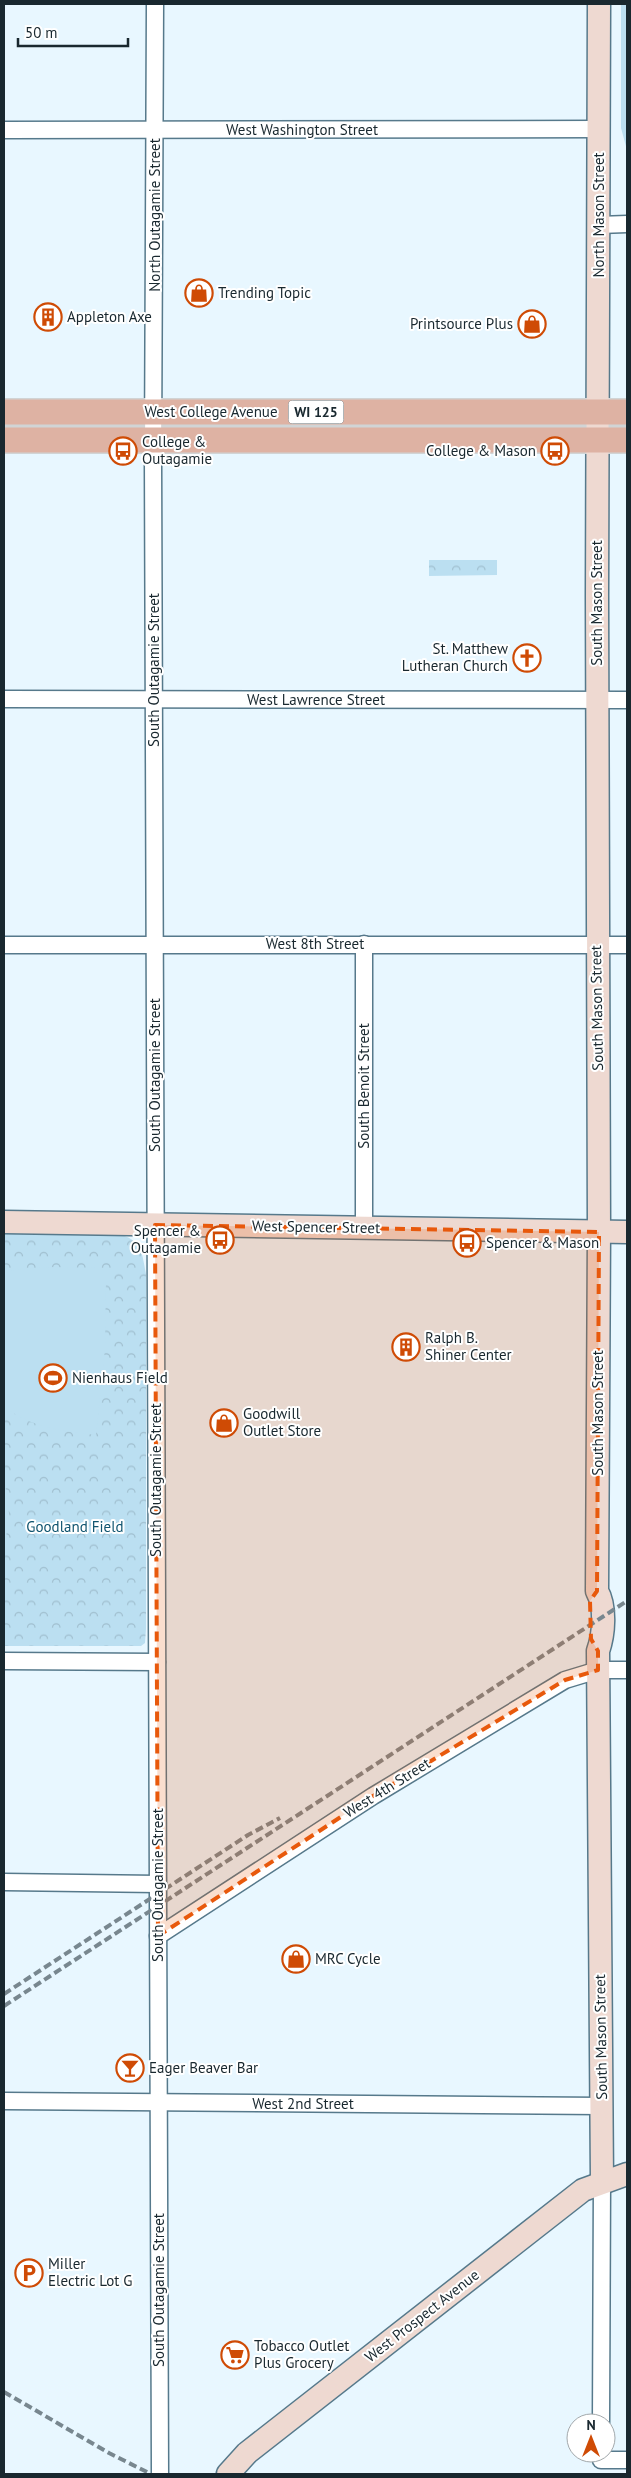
<svg xmlns="http://www.w3.org/2000/svg" width="631" height="2478" font-family="'PT Sans',sans-serif">
<style>
.forest{fill:url(#forest-crowns)}
.garden{fill:#bbdff1}
.lines{fill:none;stroke-linecap:round;stroke-linejoin:round}
.street-casing{stroke:#56798b;stroke-width:19}
.secondary-casing{stroke:#56798b;stroke-width:25}
.primary-casing{stroke:#d1d4d5;stroke-width:28}
.street{stroke:#fff;stroke-width:16}
.secondary{stroke:#eed9d1;stroke-width:22}
.primary{stroke:#deb2a3;stroke-width:25}
.rail{stroke:#78878f;stroke-width:4;stroke-dasharray:8 4;stroke-linecap:butt}
.marked{fill:#e8590c;fill-opacity:0.2;stroke:#e8590c;stroke-width:4;stroke-dasharray:10 6;stroke-linejoin:round}
.labels{text-anchor:middle;stroke-width:4;stroke-linejoin:round;paint-order:stroke}
.shield{fill:#fff;stroke:#5e686d;stroke-width:1}
.shield-label{font-size:14px;font-weight:bold;fill:#19282f}
.street-label{font-size:15px;fill:#19282f;stroke:#fff}
.poi-label{font-size:15px;fill:#19282f;stroke:#fff;text-anchor:start}
.park-label{font-size:15px;fill:#0f546f;stroke:#fff}
</style>
<defs>
<pattern id="forest-crowns" width="20" height="18" patternUnits="userSpaceOnUse" patternTransform="scale(1.25)"><rect width="20" height="18" fill="#bbdff1"/><path d="M2 6a3 3 0 1 1 6 0M12 15a3 3 0 1 1 6 0" fill="none" stroke="#a0bfcf"/></pattern>
</defs>
<rect width="100%" height="100%" fill="#e8f7ff"/>
<!-- forest -->
<g class="forest">
<path d="M429,560H497V575L429,576Z"/>
<path d="M4,1232L117,1234C142,1239 142,1253 146,1274V1629L145,1643L141,1646H4Z"/>
</g>
<!-- garden -->
<g class="garden">
<path d="M621,4H627V150L621,128Z"/>
<path d="M47,1267L96,1268L106,1278L105,1349L96,1435C63,1431 31,1428 4,1406V1271Z"/>
<path d="M4,1475L9,1514L4,1554Z"/>
</g>
<g class="lines">
<!-- street casing -->
<g class="street-casing">
<g id="street">
<path d="M155,4L153,457L160,2474"/>
<path d="M4,130L599,129"/>
<path d="M599,225L627,224"/>
<path d="M4,699L627,700"/>
<path d="M364,944V1228"/>
<path d="M4,945H627"/>
<path d="M4,1661L157,1662"/>
<path d="M4,1882L158,1884"/>
<path d="M158,1936L373,1796L565,1680L598,1670H627"/>
<path d="M4,2101L602,2106"/>
<path d="M601,2423L602,2181"/>
<path d="M601,2460H627"/>
</g>
</g>
<!-- secondary casing -->
<g class="secondary-casing">
<g id="secondary">
<path d="M599,4L597,596L599,1232L597,1591C606,1607 604,1634 598,1651L602,2181"/>
<path d="M4,1222L627,1232"/>
<path d="M228,2474L247,2453L583,2190L627,2174"/>
</g>
</g>
<!-- primary casing -->
<g class="primary-casing">
<g id="primary">
<path d="M4,412H627"/>
<path d="M4,440H627"/>
</g>
</g>
<!-- street -->
<use href="#street" class="street"/>
<!-- secondary -->
<use href="#secondary" class="secondary"/>
<!-- primary -->
<use href="#primary" class="primary"/>
<!-- rail -->
<g class="rail">
<path d="M4,1994L248,1835L280,1818"/>
<path d="M4,2006L627,1601"/>
<path d="M4,2392L109,2453L151,2474"/>
</g>
</g>
<!-- marked area -->
<path class="marked" d="M155,1225L599,1232L597,1591L590,1601L591,1639L598,1651V1670L565,1680L373,1796L158,1936Z"/>
<!-- icons -->
<defs>
<g id="shop-ring" transform="scale(1.4375)"><circle r="9.5" fill="#fff" stroke="#cf4b05" stroke-width="1.5"/><path d="M-5-2.5h2.3a2.7 3.5 0 0 1 5.4 0H5L5.5 6h-11ZM-1.5-2.5h3a1.5 2.3 0 0 0-3 0Z" fill="#cf4b05"/></g>
<g id="building-ring" transform="scale(1.4375)"><circle r="9.5" fill="#fff" stroke="#cf4b05" stroke-width="1.5"/><path d="M-4-6H4V6H1V3H-1V6H-4ZM-2.5-4.3h1.7v1.8h-1.7ZM.8-4.3h1.7v1.8H.8ZM-2.5-1h1.7V.8h-1.7ZM.8-1h1.7V.8H.8Z" fill="#cf4b05"/></g>
<g id="bus-ring" transform="scale(1.4375)"><circle r="9.5" fill="#fff" stroke="#cf4b05" stroke-width="1.5"/><path d="M-5-6H5V4H4V6H2V4H-2V6H-4V4H-5ZM-3.5-4V0h7V-4ZM-3.5 1.2v1.5H-2V1.2ZM2 1.2v1.5H3.5V1.2Z" fill="#cf4b05"/></g>
<g id="church-ring" transform="scale(1.4375)"><circle r="9.5" fill="#fff" stroke="#cf4b05" stroke-width="1.5"/><path d="M-1.2-6h2.4v3.5h3.3v2.4h-3.3V6h-2.4V-.1h-3.3v-2.4h3.3Z" fill="#cf4b05"/></g>
<g id="stadium-ring" transform="scale(1.4375)"><circle r="9.5" fill="#fff" stroke="#cf4b05" stroke-width="1.5"/><path d="M0-5a6.5 5 0 1 0 0 10a6.5 5 0 1 0 0-10ZM-3.5-1.8h7v3.6h-7Z" fill="#cf4b05"/></g>
<g id="bar-ring" transform="scale(1.4375)"><circle r="9.5" fill="#fff" stroke="#cf4b05" stroke-width="1.5"/><path d="M-6-5H6L.8 .8V4.5H3.5V6h-7V4.5H-.8V.8Z" fill="#cf4b05"/></g>
<g id="parking-ring" transform="scale(1.4375)"><circle r="9.5" fill="#fff" stroke="#cf4b05" stroke-width="1.5"/><path d="M-3.5-5.5H1a3.5 3.5 0 0 1 0 7H-1V5.5H-3.5ZM-1-3.4V-.6H.8a1.4 1.4 0 0 0 0-2.8Z" fill="#cf4b05"/></g>
<g id="supermarket-ring" transform="scale(1.4375)"><circle r="9.5" fill="#fff" stroke="#cf4b05" stroke-width="1.5"/><path d="M-6-5.5h2.5l.6 2H6L4.5 2H-2.5L-4.4-4H-6ZM-1.5 3.2a1.3 1.3 0 1 0 .1 0ZM3 3.2a1.3 1.3 0 1 0 .1 0Z" fill="#cf4b05"/></g>
</defs>
<g fill-rule="evenodd">
<use href="#shop-ring" x="199" y="293"/>
<use href="#building-ring" x="48" y="317"/>
<use href="#shop-ring" x="532" y="324"/>
<use href="#bus-ring" x="123" y="451"/>
<use href="#bus-ring" x="555" y="451"/>
<use href="#church-ring" x="527" y="658"/>
<use href="#bus-ring" x="220" y="1240"/>
<use href="#bus-ring" x="467" y="1243"/>
<use href="#building-ring" x="406" y="1347"/>
<use href="#stadium-ring" x="53" y="1378"/>
<use href="#shop-ring" x="224" y="1423"/>
<use href="#shop-ring" x="296" y="1959"/>
<use href="#bar-ring" x="130" y="2068"/>
<use href="#parking-ring" x="29" y="2273"/>
<use href="#supermarket-ring" x="235" y="2355"/>
</g>
<g class="labels">
<!-- shield labels -->
<rect class="shield" x="288.5" y="400.5" width="55" height="23" rx="4"/>
<g class="shield-label">
<text x="316" y="417">WI 125</text>
</g>
<!-- street labels -->
<g class="street-label">
<text x="302" y="135">West Washington Street</text>
<text transform="translate(155 215) rotate(-90)" y="5">North Outagamie Street</text>
<text transform="translate(599 215) rotate(-90)" y="5">North Mason Street</text>
<text x="211" y="417">West College Avenue</text>
<text transform="translate(597 603) rotate(-90)" y="5">South Mason Street</text>
<text transform="translate(154 670) rotate(-90)" y="5">South Outagamie Street</text>
<text x="316" y="705">West Lawrence Street</text>
<text x="315" y="949">West 8th Street</text>
<text transform="translate(597 1008) rotate(-91)" y="5">South Mason Street</text>
<text transform="translate(155 1075) rotate(-90)" y="5">South Outagamie Street</text>
<text transform="translate(364 1086) rotate(-90)" y="5">South Benoit Street</text>
<text transform="translate(316 1227) rotate(1)" y="5">West Spencer Street</text>
<text transform="translate(598 1413) rotate(-90)" y="5">South Mason Street</text>
<text transform="translate(156 1480) rotate(-90)" y="5">South Outagamie Street</text>
<text transform="translate(387 1788) rotate(-32)" y="5">West 4th Street</text>
<text transform="translate(158 1885) rotate(-90)" y="5">South Outagamie Street</text>
<text transform="translate(601 2037) rotate(-91)" y="5">South Mason Street</text>
<text x="303" y="2109">West 2nd Street</text>
<text transform="translate(159 2290) rotate(-90)" y="5">South Outagamie Street</text>
<text transform="translate(422 2316) rotate(-38)" y="5">West Prospect Avenue</text>
</g>
<!-- poi labels -->
<g class="poi-label">
<text x="218" y="298">Trending Topic</text>
<text x="67" y="322">Appleton Axe</text>
<text x="513" y="329" text-anchor="end">Printsource Plus</text>
<text x="142" y="447">College &amp;<tspan x="142" dy="17">Outagamie</tspan></text>
<text x="536" y="456" text-anchor="end">College &amp; Mason</text>
<text x="508" y="654" text-anchor="end">St. Matthew<tspan x="508" dy="17">Lutheran Church</tspan></text>
<text x="201" y="1236" text-anchor="end">Spencer &amp;<tspan x="201" dy="17">Outagamie</tspan></text>
<text x="486" y="1248">Spencer &amp; Mason</text>
<text x="425" y="1343">Ralph B.<tspan x="425" dy="17">Shiner Center</tspan></text>
<text x="72" y="1383">Nienhaus Field</text>
<text x="243" y="1419">Goodwill<tspan x="243" dy="17">Outlet Store</tspan></text>
<text x="315" y="1964">MRC Cycle</text>
<text x="149" y="2073">Eager Beaver Bar</text>
<text x="48" y="2269">Miller<tspan x="48" dy="17">Electric Lot G</tspan></text>
<text x="254" y="2351">Tobacco Outlet<tspan x="254" dy="17">Plus Grocery</tspan></text>
</g>
<!-- park labels -->
<g class="park-label">
<text x="75" y="1532">Goodland Field</text>
</g>
</g>
<!-- border -->
<rect width="631" height="2478" fill="none" stroke="#19282f" stroke-width="10"/>
<!-- north arrow -->
<g transform="translate(591 2438)"><circle r="24" fill="#ffffff" stroke="#a3a9ac"/>
<path d="M0-4L9 19L0 12L-9 19Z" fill="#cf4b05"/>
<text y="-8" font-size="14" font-weight="bold" text-anchor="middle" fill="#19282f">N</text>
</g>
<!-- scale -->
<path d="M18 38v8h110v-8" fill="none" stroke="#19282f" stroke-width="2.5"/>
<text x="25" y="38" font-size="15" fill="#19282f" stroke="#ffffff" stroke-width="4" paint-order="stroke">50 m</text>
</svg>
